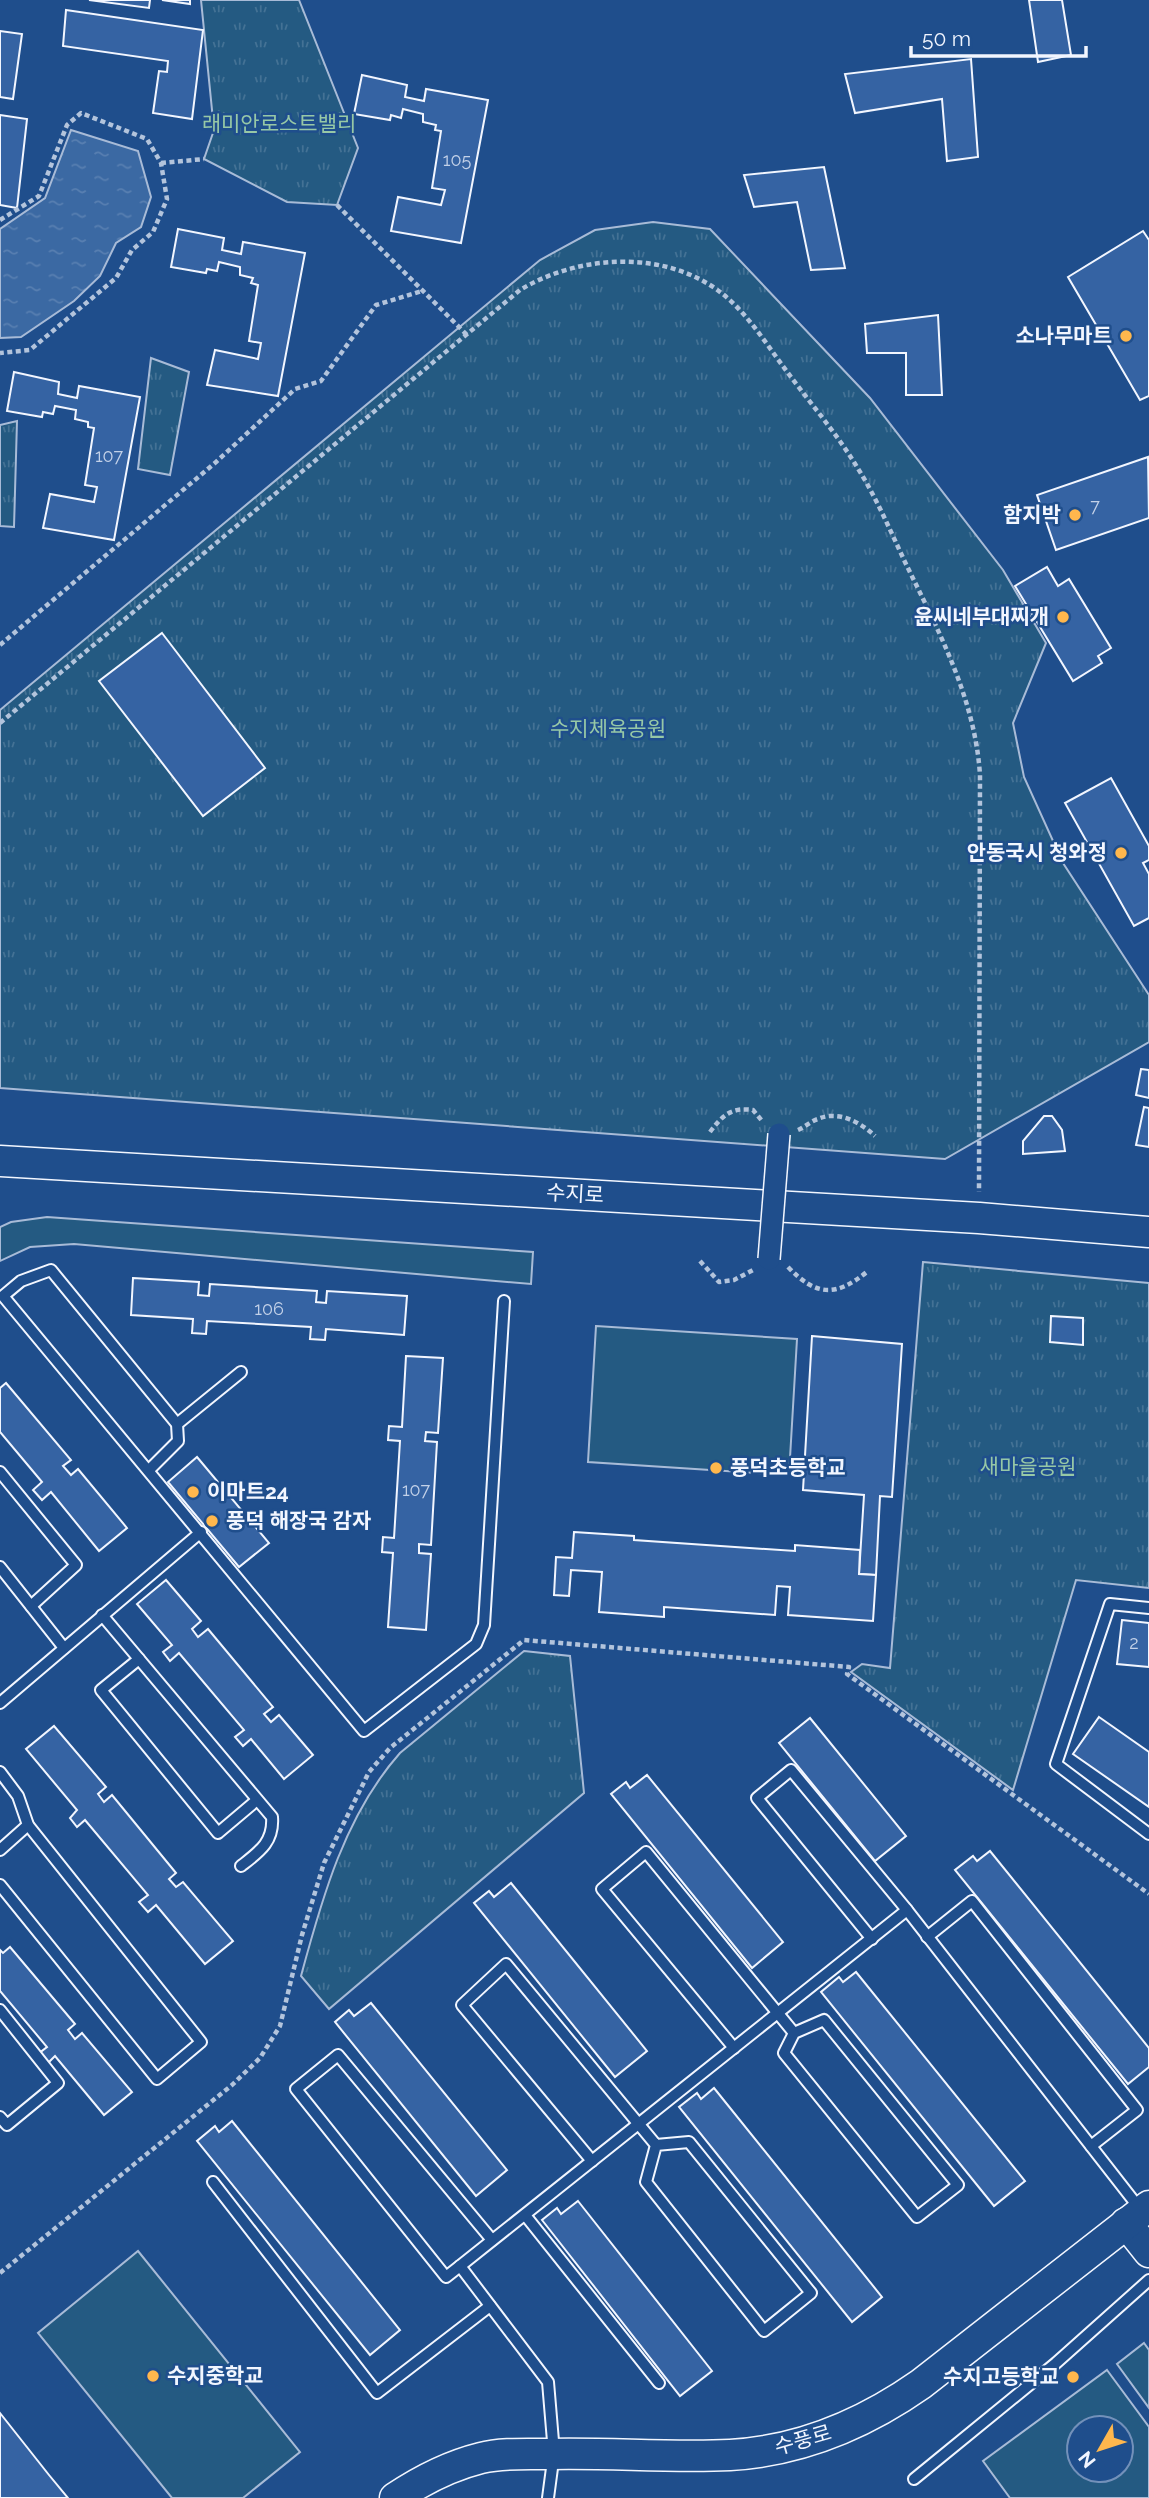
<svg xmlns="http://www.w3.org/2000/svg" width="1149" height="2498" font-family="Raleway,'Noto Sans KR',sans-serif">
<style>
.grass{fill:#245a82;stroke:#a8bbd7;stroke-width:2;fill-rule:evenodd}
.park{fill:url(#park-tufts);stroke:#a8bbd7;stroke-width:2}
.water{fill:url(#water-ripples);stroke:#a8bbd7;stroke-width:2}
.building{fill:#3563a3;stroke:#f2f6ff;stroke-width:2}
.lines{fill:none;stroke-linecap:round;stroke-linejoin:round}
.lane-casing{stroke:#f2f6ff;stroke-width:14}
.secondary-casing{stroke:#f2f6ff;stroke-width:33}
.path{stroke:#b3c4dc;stroke-width:4.5;stroke-dasharray:5 3.5;stroke-linecap:butt}
.lane{stroke:#1f4e8c;stroke-width:10}
.secondary{stroke:#1f4e8c;stroke-width:30}
.street-bridge-casing{stroke:#f2f6ff;stroke-width:24;stroke-linecap:butt}
.street-bridge{stroke:#1f4e8c;stroke-width:21}
.poi-dot{fill:#ffb74d;stroke:#1f4e8c;stroke-width:2.5}
.labels{text-anchor:middle;stroke-width:5;stroke-linejoin:round;paint-order:stroke}
.number-label{font-size:18px;fill:#c3d1e8}
.park-label{font-size:21px;fill:#97c8a6;stroke:#1f4e8c}
.poi-label{font-size:21px;font-weight:bold;fill:#f2f6ff;stroke:#1f4e8c;text-anchor:end}
.street-label{font-size:21px;fill:#f2f6ff;stroke:#1f4e8c}
</style>
<defs>
<pattern id="park-tufts" width="24" height="20" patternUnits="userSpaceOnUse" patternTransform="scale(1.75)"><rect width="24" height="20" fill="#245a82"/><path d="M3 7l-1-3M5 7V3M7 7l1-3M15 17l-1-3M17 17v-4M19 17l1-3" fill="none" stroke="#447295"/></pattern>
<pattern id="water-ripples" width="26" height="14" patternUnits="userSpaceOnUse" patternTransform="scale(1.75)"><rect width="26" height="14" fill="#3b69a3"/><path d="M2 4q2-2 4 0t4 0M15 11q2-2 4 0t4 0" fill="none" stroke="#587fb1"/></pattern>
</defs>
<rect width="100%" height="100%" fill="#1f4e8c"/>
<!-- grass -->
<g class="grass">
<path d="M47,1217L533,1252L531,1284L74,1244L30,1247L0,1261V1227L11,1222Z"/>
<path d="M596,1326L797,1339L789,1475L588,1462Z"/>
<path d="M138,2251L300,2452L243,2498H172L38,2333Z"/>
<path d="M1144,2343L1149,2350V2408L1117,2364Z"/>
<path d="M1107,2370L1149,2427V2498H1010L983,2461ZM1079,2428H1121V2470H1079Z"/>
</g>
<!-- park -->
<g class="park">
<path d="M201,0H299L358,148L337,205L287,202L204,159L214,130Z"/>
<path d="M653,222L710,229L870,398L1003,570L1046,643L1013,723L1024,777L1063,863L1149,995V1042L945,1159L0,1088V710L540,260L595,230Z"/>
<path d="M151,358L189,372L170,475L138,469Z"/>
<path d="M17,421L14,527L0,526V425Z"/>
<path d="M923,1262L1149,1283V1588L1076,1580L1013,1790L851,1672L862,1664L890,1668Z"/>
<path d="M524,1651L570,1656L584,1793L329,2009L301,1976C322,1898 345,1815 400,1753Z"/>
</g>
<!-- water -->
<path class="water" d="M71,130L138,151L151,197L141,227L116,243L100,276L74,301L21,337L0,338V229L45,198Z"/>
<!-- building -->
<g class="building">
<path d="M89,0H150L149,8Z"/>
<path d="M162,0H190V4Z"/>
<path d="M1029,0H1062L1071,55L1038,62Z"/>
<path d="M66,10L203,30L192,119L153,113L159,71L167,72L168,61L63,46Z"/>
<path d="M0,31L22,34L13,99L0,97Z"/>
<path d="M971,59L978,157L947,161L942,99L855,113L845,74Z"/>
<path d="M362,75L407,85L405,97L424,101L426,89L488,100L461,243L391,231L398,197L441,205L445,190L432,188L441,131L435,130L436,125L423,122V114L403,109L401,118L391,115L390,120L354,114Z"/>
<path d="M0,115L27,119L17,208L0,205Z"/>
<path d="M824,167L845,268L811,270L797,202L754,207L744,175Z"/>
<path d="M178,229L224,238L222,250L241,254L243,242L305,253L278,396L207,385L215,350L258,359L261,343L249,341L258,285L251,283L253,278L240,275V267L219,262L217,271L207,269L206,273L171,267Z"/>
<path d="M1143,231L1149,240V396L1140,400L1068,277Z"/>
<path d="M938,315L942,395H906V353H867L865,324Z"/>
<path d="M14,372L59,382L58,394L77,398L79,386L140,397L114,540L43,528L50,494L94,502L97,487L85,485L94,428L88,427V422L75,419L76,410L55,406L53,414L43,412L42,417L7,411Z"/>
<path d="M1148,457L1149,518L1056,550L1037,495Z"/>
<path d="M1047,567L1058,586L1069,579L1111,648L1098,656L1102,663L1073,681L1015,586Z"/>
<path d="M162,633L265,768L203,816L99,681Z"/>
<path d="M1111,778L1149,846V860L1143,863L1149,874V918L1134,926L1065,803Z"/>
<path d="M1141,1069L1149,1070V1098L1136,1095Z"/>
<path d="M1144,1107L1149,1108V1147L1136,1145Z"/>
<path d="M1044,1116H1052L1062,1130L1065,1151L1023,1154V1141Z"/>
<path d="M133,1278L199,1282L198,1295L209,1296L210,1284L317,1291L316,1302L326,1303L327,1291L407,1296L404,1335L326,1329L325,1340L310,1339L311,1327L207,1321L206,1334L192,1333L193,1319L131,1315Z"/>
<path d="M1051,1316L1083,1318V1345L1050,1342Z"/>
<path d="M812,1336L902,1344L892,1497L880,1496L876,1575L859,1574L864,1495L803,1490Z"/>
<path d="M406,1356L443,1358L438,1433L426,1432L425,1441L437,1442L431,1545L419,1544V1553L431,1554L426,1630L388,1627L393,1553L382,1552L383,1537L394,1538L400,1441L388,1440L389,1426L402,1427Z"/>
<path d="M6,1383L71,1460L63,1466L71,1475L78,1469L127,1528L99,1551L51,1492L42,1500L33,1490L42,1482L0,1432V1388Z"/>
<path d="M197,1457L269,1543L239,1567L168,1482Z"/>
<path d="M574,1532L634,1536V1540L795,1551V1545L860,1550L859,1574L876,1575L873,1621L788,1615L790,1587L777,1586L775,1615L664,1607V1617L599,1612L602,1572L571,1570L569,1596L554,1595L556,1557L572,1558Z"/>
<path d="M166,1580L201,1621L192,1629L198,1637L208,1629L273,1707L264,1714L271,1722L279,1715L313,1755L284,1779L251,1739L243,1746L235,1737L244,1730L179,1653L170,1661L163,1652L172,1645L137,1604Z"/>
<path d="M1122,1620L1149,1623V1667L1117,1664Z"/>
<path d="M1099,1717L1149,1752V1807L1073,1754Z"/>
<path d="M810,1718L906,1836L875,1861L779,1743Z"/>
<path d="M54,1726L106,1787L98,1794L104,1802L112,1795L176,1873L169,1879L176,1887L183,1882L233,1941L205,1964L156,1905L148,1912L139,1902L148,1895L85,1820L77,1827L70,1818L77,1810L26,1749Z"/>
<path d="M647,1775L783,1942L752,1968L611,1794L626,1782L630,1788Z"/>
<path d="M990,1851L1149,2048V2067L1128,2084L955,1870L973,1856L977,1861Z"/>
<path d="M511,1883L647,2051L615,2077L474,1903L489,1891L494,1897Z"/>
<path d="M10,1947L75,2024L68,2030L75,2039L82,2033L132,2092L104,2115L55,2056L47,2064L38,2054L47,2047L0,1991V1950L3,1953Z"/>
<path d="M856,1972L1025,2181L994,2206L821,1992L839,1977L843,1982Z"/>
<path d="M371,2003L507,2170L476,2196L335,2022L349,2010L354,2016Z"/>
<path d="M714,2088L882,2297L852,2322L679,2107L697,2093L701,2099Z"/>
<path d="M232,2121L400,2330L370,2355L197,2141L215,2126L219,2132Z"/>
<path d="M578,2201L712,2371L680,2396L542,2220L557,2208L561,2214Z"/>
<path d="M0,2413L49,2475L68,2498H0Z"/>
</g>
<g class="lines">
<!-- lane casing -->
<g class="lane-casing">
<g id="lane">
<path d="M177,1424L241,1372"/>
<path d="M149,1470L178,1441L177,1424L51,1270L21,1281L3,1296L364,1731L476,1644L484,1625L504,1301"/>
<path d="M0,1472L76,1565L31,1606"/>
<path d="M0,1567L64,1648"/>
<path d="M1149,1608L1110,1604L1056,1764L1149,1834"/>
<path d="M102,1615L272,1817C274,1842 259,1852 241,1866"/>
<path d="M139,1659L101,1690L218,1833L257,1800"/>
<path d="M0,1703L201,1532"/>
<path d="M0,1772L18,1796L28,1825L201,2042L157,2079L0,1885"/>
<path d="M0,1850L28,1825"/>
<path d="M927,1937L972,1901L1137,2110L1091,2146"/>
<path d="M872,1939L757,1798L791,1770L907,1910L1140,2209"/>
<path d="M0,2010L58,2083L7,2125L0,2117"/>
<path d="M824,2020L958,2185L917,2217L784,2053L794,2033Z"/>
<path d="M734,2048L602,1889L646,1852L794,2033"/>
<path d="M592,2161L462,2005L506,1964L656,2145L646,2182L764,2331L811,2293L689,2142L656,2145"/>
<path d="M213,2182L377,2393L490,2306"/>
<path d="M525,2215L659,2383"/>
<path d="M460,2266L446,2277L296,2089L338,2055L492,2240"/>
<path d="M914,2479L1056,2363L1149,2280"/>
<path d="M548,2498L554,2453L548,2382L460,2266L907,1910"/>
</g>
</g>
<!-- secondary casing -->
<g class="secondary-casing">
<g id="secondary">
<path d="M0,1161L979,1218L1149,1232"/>
<path d="M1126,2223L1149,2252"/>
<path d="M395,2498C422,2480 449,2466 481,2458C501,2453 523,2454 544,2454C606,2452 668,2458 730,2455C800,2451 864,2424 921,2384L1149,2206"/>
</g>
</g>
<!-- path -->
<g class="path">
<path d="M161,163L204,159"/>
<path d="M337,205L467,335"/>
<path d="M0,220L39,196L67,125L81,113L147,139L161,163L167,199L153,232L132,250L116,278L30,350L0,353"/>
<path d="M0,645L216,462L295,389L321,381L376,305L422,291"/>
<path d="M0,723L520,290C576,256 659,249 716,289C746,310 766,344 788,373C811,404 837,434 857,467C876,497 890,530 905,562C938,630 975,698 980,775L979,1192"/>
<path d="M798,1130C805,1127 811,1121 818,1119C838,1110 860,1122 875,1136"/>
<path d="M710,1132C723,1115 731,1107 753,1110L763,1122"/>
<path d="M700,1261L719,1282L734,1280L753,1270"/>
<path d="M788,1267C817,1297 836,1297 868,1271"/>
<path d="M0,2273L232,2085L260,2058L280,2026L302,1935L324,1863L369,1772L390,1748L524,1640L849,1667L847,1674L1149,1894"/>
</g>
<!-- lane -->
<use href="#lane" class="lane"/>
<!-- secondary -->
<use href="#secondary" class="secondary"/>
<!-- street-bridge casing -->
<g class="street-bridge-casing">
<path id="street-bridge" d="M769,1259L779,1134"/>
</g>
<!-- street-bridge -->
<use href="#street-bridge" class="street-bridge"/>
</g>
<!-- markers -->
<g class="poi-dot">
<circle cx="1126" cy="336" r="7"/>
<circle cx="1075" cy="515" r="7"/>
<circle cx="1063" cy="617" r="7"/>
<circle cx="1121" cy="853" r="7"/>
<circle cx="716" cy="1468" r="7"/>
<circle cx="193" cy="1492" r="7"/>
<circle cx="212" cy="1521" r="7"/>
<circle cx="153" cy="2376" r="7"/>
<circle cx="1073" cy="2377" r="7"/>
</g>
<g class="labels">
<!-- number labels -->
<g class="number-label">
<text x="457" y="166">105</text>
<text x="109" y="462">107</text>
<text x="1095" y="512">7</text>
<text x="269" y="1315">106</text>
<text x="416" y="1496">107</text>
<text x="1134" y="1649">2</text>
</g>
<!-- park labels -->
<g class="park-label">
<text x="279" y="131">래미안로스트밸리</text>
<text x="608" y="736">수지체육공원</text>
<text x="1028" y="1474">새마을공원</text>
</g>
<!-- poi labels -->
<g class="poi-label">
<text x="1112" y="343">소나무마트</text>
<text x="1061" y="522">함지박</text>
<text x="1049" y="624">윤씨네부대찌개</text>
<text x="1107" y="860">안동국시 청와정</text>
<text x="730" y="1475" text-anchor="start">풍덕초등학교</text>
<text x="207" y="1499" text-anchor="start">이마트24</text>
<text x="226" y="1528" text-anchor="start">풍덕 해장국 감자</text>
<text x="167" y="2383" text-anchor="start">수지중학교</text>
<text x="1059" y="2384">수지고등학교</text>
</g>
<!-- street labels -->
<g class="street-label">
<text transform="translate(575 1194) rotate(3)" y="7">수지로</text>
<text transform="translate(803 2440) rotate(-16)" y="7">수풍로</text>
</g>
</g>
<!-- north arrow -->
<g transform="translate(1100 2449) rotate(231)"><circle r="33" fill="#1f4e8c" stroke="#7391ba" stroke-width="2"/>
<path d="M0-5L12 26L0 18L-12 26Z" fill="#ffb74d"/>
<text y="-10" font-size="19" font-weight="bold" text-anchor="middle" fill="#f2f6ff">N</text>
</g>
<!-- scale -->
<path d="M911 46v10h175v-10" fill="none" stroke="#f2f6ff" stroke-width="3.5"/>
<text x="922" y="46" font-size="21" fill="#f2f6ff" stroke="#1f4e8c" stroke-width="5" paint-order="stroke">50 m</text>
</svg>
